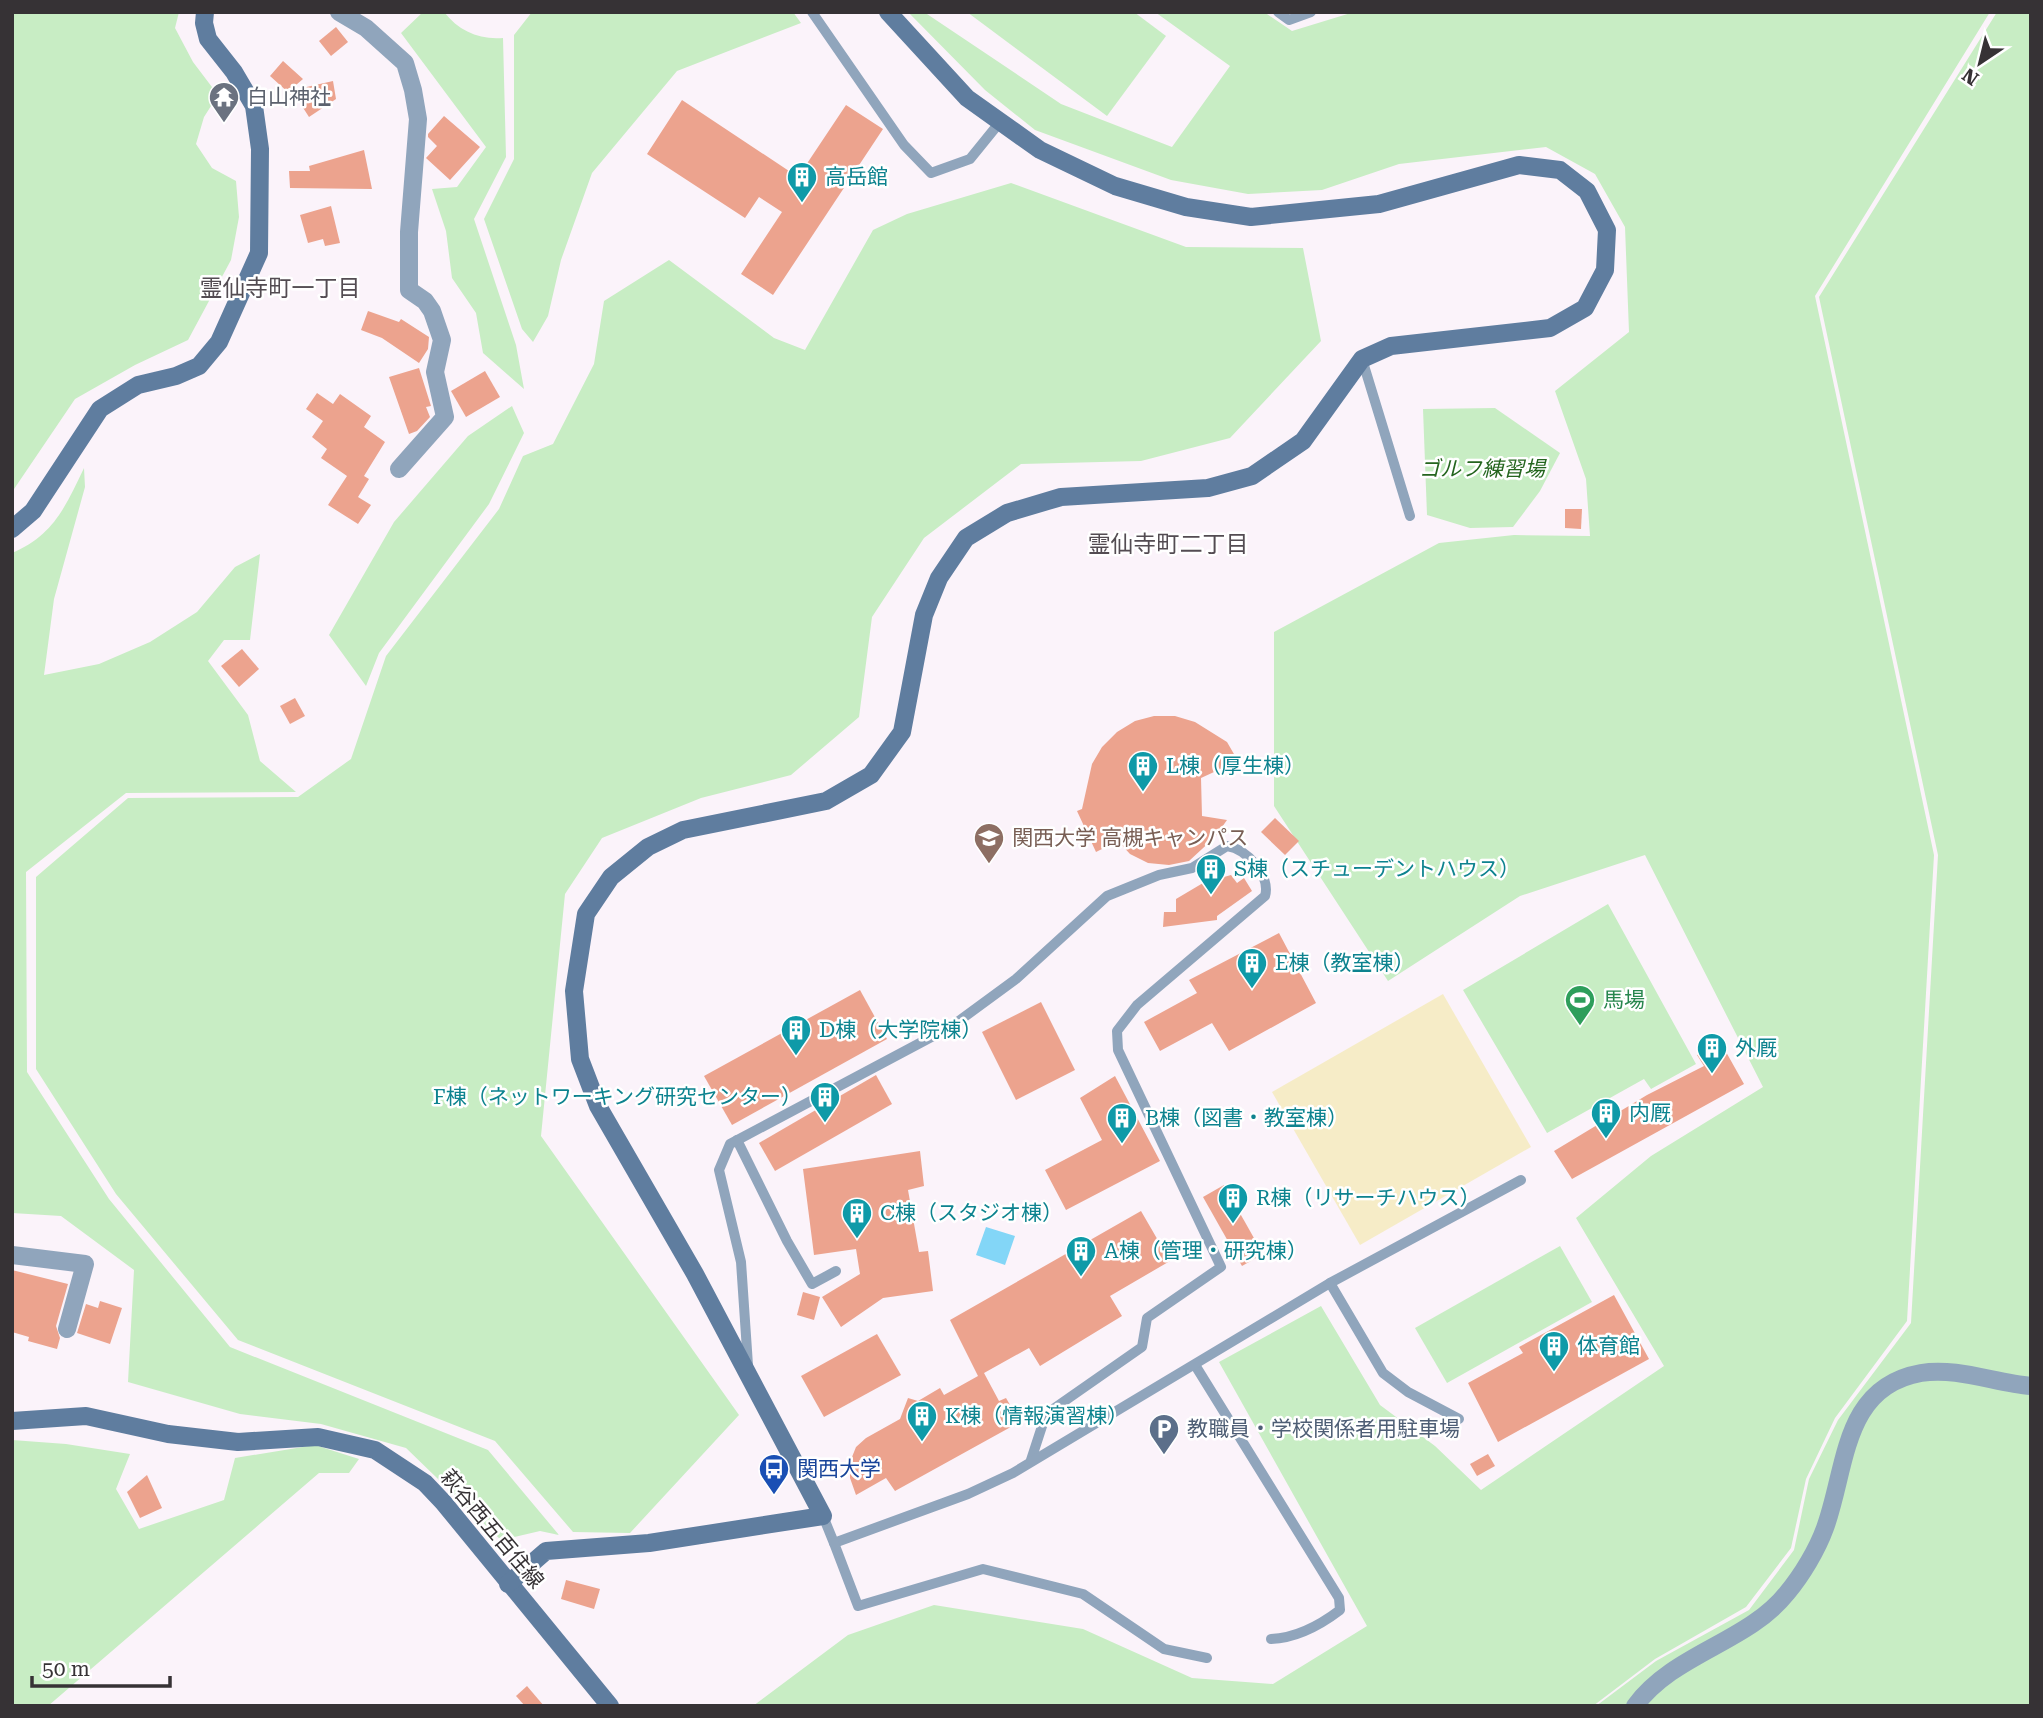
<svg xmlns="http://www.w3.org/2000/svg" width="2043" height="1718" font-family="'Roboto Serif','Noto Sans JP',serif">
<style>
.green{fill:#c8edc4}
.sand{fill:#f6ecc7}
.water{fill:#83d6f7}
.building{fill:#eca38e}
.lines{fill:none;stroke-linecap:round;stroke-linejoin:round}
.lane{stroke:#90a5bc;stroke-width:10}
.street{stroke:#90a5bc;stroke-width:18}
.secondary{stroke:#5f7d9f;stroke-width:18}
.labels{text-anchor:middle;stroke-width:5;stroke-linejoin:round;paint-order:stroke}
.worship-label{font-size:21px;fill:#5b616d;stroke:#fff;text-anchor:start}
.culture-label{font-size:21px;fill:#0d838f;stroke:#fff;text-anchor:start}
.park-label{font-size:21px;font-style:italic;fill:#24651e;stroke:#fff}
.education-label{font-size:21px;fill:#785e54;stroke:#fff;text-anchor:start}
.leisure-label{font-size:21px;fill:#27864d;stroke:#fff;text-anchor:start}
.service-label{font-size:21px;fill:#4e5e75;stroke:#fff;text-anchor:start}
.transit-label{font-size:21px;fill:#164399;stroke:#fff;text-anchor:start}
.street-label{font-size:21px;fill:#363235;stroke:#fff}
.neighbourhood-label{font-size:23px;fill:#534c52;stroke:#fff}
</style>
<rect width="100%" height="100%" fill="#fbf3fa"/>
<!-- green -->
<g class="green">
<path d="M12,12H179L175,28L193,62L218,95L204,117L196,144L212,168L236,181L239,217L231,260L188,340L135,365L75,399L12,492Z"/>
<path d="M423,12H444C459,31 479,40 503,38L506,157L474,219L516,345L524,389L483,353L476,313L452,278L446,231L432,189L457,187L486,147L401,33Z"/>
<path d="M532,12H793L801,23L677,71L592,173L561,260L548,316L533,342L522,329L484,219L514,159V35Z"/>
<path d="M908,12H924L1061,104L1172,147L1230,66L1155,12H1264L1292,31L1354,12H1990L1815,296L1934,855L1907,1321L1835,1418L1806,1479L1791,1548L1746,1607L1655,1659L1593,1706H753L848,1635L934,1605L1083,1629L1192,1678L1273,1684L1367,1626L1219,1362L1321,1306L1380,1405L1435,1446L1481,1490L1664,1366L1576,1218L1651,1156L1763,1087L1645,855L1520,896L1388,981L1274,806V632L1439,543L1514,535L1590,536L1586,479L1555,391L1629,332L1625,227L1595,174L1546,147L1399,164L1322,190L1248,194L1171,180L1035,130L985,90Z"/>
<path d="M967,12H1134L1166,36L1107,116Z"/>
<path d="M1997,12H2031V1706H1596L1656,1661L1749,1610L1794,1550L1809,1479L1838,1420L1911,1323L1938,855L1819,297Z"/>
<path d="M1011,183L1186,247L1303,248L1321,341L1230,438L1141,461L1021,464L924,538L872,617L859,717L791,775L701,798L602,838L565,894L541,1136L739,1415L630,1533L573,1532L495,1441L238,1340L116,1194L36,1069V877L128,798L298,797L351,759L386,656L499,509L523,456L553,444L594,364L604,301L669,260L774,338L805,350L873,230L907,214Z"/>
<path d="M512,406L524,433L489,504L379,653L366,686L329,635L394,522L468,436Z"/>
<path d="M1495,408L1560,453L1540,491L1513,527L1470,528L1427,515L1423,409Z"/>
<path d="M84,468L85,487L54,599L44,675L99,664L150,642L197,612L235,567L260,554L250,640H224L208,661L248,715L260,761L296,792L126,793L26,872L27,1072L109,1199L230,1347L488,1450L559,1535L540,1531L501,1540L406,1448L321,1424L240,1414L128,1382L134,1270L61,1216L12,1213V553C53,536 66,506 84,468Z"/>
<path d="M1608,904L1696,1064L1651,1089L1644,1079L1547,1133L1463,990Z"/>
<path d="M1560,1246L1592,1302L1447,1383L1415,1328Z"/>
<path d="M12,1440L66,1444L130,1454L116,1489L139,1529L224,1500L235,1458L315,1445L359,1459L349,1473H319L48,1706H12Z"/>
</g>
<!-- sand -->
<path class="sand" d="M1443,994L1531,1147L1360,1245L1272,1092Z"/>
<!-- water -->
<path class="water" d="M986,1227L1015,1236L1005,1265L976,1255Z"/>
<!-- building -->
<g class="building">
<path d="M336,27L348,42L331,56L319,41Z"/>
<path d="M283,61L303,79L289,91L333,81L336,99L309,117L300,103L270,76Z"/>
<path d="M682,100L798,177L846,105L883,129L773,295L741,274L782,212L759,197L745,218L647,154Z"/>
<path d="M444,116L480,147L450,180L426,158L437,146L428,137V134Z"/>
<path d="M364,150L372,189L290,188L289,171H310L309,166Z"/>
<path d="M331,206L340,243L325,246L323,239L308,243L300,215Z"/>
<path d="M368,311L399,322L401,319L429,337L428,349L419,363L382,338L361,330Z"/>
<path d="M419,368L431,406L426,407L430,417L417,431L409,434L389,377Z"/>
<path d="M485,371L500,397L466,417L451,391Z"/>
<path d="M317,393L333,404L340,394L371,416L364,427L385,442L364,476L369,479L358,497L371,505L358,524L328,505L347,476L321,458L327,449L312,437L323,421L306,409Z"/>
<path d="M1565,509H1582L1581,529L1565,528Z"/>
<path d="M242,649L259,669L239,687L221,666Z"/>
<path d="M295,698L305,716L290,724L280,706Z"/>
<path d="M1154,716H1175L1195,722L1227,742L1238,761L1201,778L1202,816L1227,820L1215,837L1189,861L1169,865L1148,863L1130,854L1118,841L1096,852L1077,811L1082,809L1092,764L1102,747L1117,732L1135,721Z"/>
<path d="M1275,818L1299,841L1285,855L1261,832Z"/>
<path d="M1231,875L1237,883L1244,878L1252,891L1217,916V920L1163,927L1164,912H1176V899L1203,883Z"/>
<path d="M1279,933L1316,1003L1229,1051L1212,1023L1160,1051L1144,1022L1197,993L1189,980Z"/>
<path d="M860,990L887,1039L732,1125L704,1076Z"/>
<path d="M1041,1002L1075,1070L1016,1100L982,1032Z"/>
<path d="M1721,1043L1744,1084L1572,1179L1554,1151L1647,1095L1704,1066L1697,1055Z"/>
<path d="M876,1075L892,1104L775,1171L759,1143Z"/>
<path d="M1115,1076L1160,1161L1066,1210L1045,1170L1102,1140L1080,1098Z"/>
<path d="M920,1151L924,1186L908,1190L919,1252L928,1251L933,1291L883,1298L841,1327L822,1297L860,1274L856,1249L814,1255L803,1169Z"/>
<path d="M1224,1185L1263,1254L1242,1266L1203,1197Z"/>
<path d="M1141,1211L1170,1261L1110,1296L1122,1316L1040,1366L1029,1348L984,1373L999,1401L1006,1398L1020,1422L895,1491L886,1478L856,1495L850,1478V1462L856,1447L866,1438L900,1419L908,1398L918,1401L940,1388L944,1395L978,1376L950,1320Z"/>
<path d="M12,1270L68,1284L56,1326L60,1338L57,1349L28,1341L29,1337L12,1332Z"/>
<path d="M803,1292L820,1297L814,1320L797,1315Z"/>
<path d="M1614,1295L1649,1359L1498,1442L1468,1383L1523,1353L1519,1347Z"/>
<path d="M100,1301L122,1308L110,1344L77,1333L86,1304L98,1308Z"/>
<path d="M877,1334L901,1375L824,1417L801,1376Z"/>
<path d="M1488,1454L1495,1466L1477,1476L1470,1464Z"/>
<path d="M147,1475L162,1508L140,1518L127,1492Z"/>
<path d="M566,1580L600,1589L594,1609L561,1599Z"/>
<path d="M527,1686L544,1706H525L516,1696Z"/>
</g>
<g class="lines">
<!-- lane -->
<g class="lane">
<path d="M812,12L904,145L931,173L970,159L1000,122"/>
<path d="M1278,12L1289,20L1311,12"/>
<path d="M1362,359L1410,516"/>
<path d="M737,1140L787,1241L812,1284L836,1271"/>
<path d="M1330,1283L1383,1373L1408,1392L1459,1419"/>
<path d="M748,1365L741,1262L719,1170L730,1144L952,1026L1016,979L1107,896L1159,875L1192,868L1227,846C1247,849 1271,876 1265,896L1137,1005L1117,1031L1118,1050L1221,1267L1147,1318L1142,1347L1046,1414L1031,1460"/>
<path d="M1195,1365L1339,1598L1340,1610C1319,1626 1297,1638 1271,1639"/>
<path d="M823,1516L834,1543L968,1494L1013,1473L1330,1283L1521,1180"/>
<path d="M834,1543L858,1606L983,1569L1083,1594L1164,1649L1207,1658"/>
</g>
<!-- street -->
<g class="street">
<path d="M339,12L366,28L405,63L413,90L418,119L409,232V290L425,301L432,311L442,340L435,372L445,417L399,469"/>
<path d="M12,1255L85,1264L67,1329"/>
<path d="M1635,1706C1674,1653 1747,1643 1787,1593C1802,1575 1817,1550 1825,1528C1847,1468 1842,1387 1921,1373C1957,1367 1995,1383 2031,1386"/>
</g>
<!-- secondary -->
<g class="secondary">
<path d="M12,529L33,511L100,409L138,385L176,376L199,366L219,342L259,253L260,149L254,106L234,72L208,39L204,23L205,12"/>
<path d="M12,1421L86,1416L168,1434L238,1442L318,1437L375,1450L425,1483L443,1502L610,1706"/>
<path d="M508,1584L546,1551L649,1543L823,1516L695,1274L598,1106L580,1059L574,991L586,914L611,877L648,847L683,830L826,801L871,775L902,732L924,615L939,578L966,538L1007,513L1061,497L1208,488L1252,476L1303,441L1362,359L1391,346L1550,328L1585,308L1605,270L1607,230L1587,191L1560,170L1519,165L1379,204L1251,217L1186,207L1115,186L1040,150L967,98L888,12"/>
</g>
</g>
<!-- icons -->
<defs>
<g id="temple-pin" transform="scale(1.575)"><path d="M0 17L-7.5 6A9.5 9.5 0 1 1 7.5 6Z" fill="#6b7280" stroke="#fff"/><path d="M0-6L5-2H3V0L6.5 2.5H4V6H1.5V3h-3V6H-4V2.5H-6.5L-3 0V-2H-5Z" fill="#fff"/></g>
<g id="building-pin" transform="scale(1.575)"><path d="M0 17L-7.5 6A9.5 9.5 0 1 1 7.5 6Z" fill="#0f9aa8" stroke="#fff"/><path d="M-4-6H4V6H1V3H-1V6H-4ZM-2.5-4.3h1.7v1.8h-1.7ZM.8-4.3h1.7v1.8H.8ZM-2.5-1h1.7V.8h-1.7ZM.8-1h1.7V.8H.8Z" fill="#fff"/></g>
<g id="university-pin" transform="scale(1.575)"><path d="M0 17L-7.5 6A9.5 9.5 0 1 1 7.5 6Z" fill="#8d6e63" stroke="#fff"/><path d="M0-5L7-2L0 1L-7-2ZM-4 1L0 2.5L4 1V4Q0 6-4 4Z" fill="#fff"/></g>
<g id="stadium-pin" transform="scale(1.575)"><path d="M0 17L-7.5 6A9.5 9.5 0 1 1 7.5 6Z" fill="#2e9e5b" stroke="#fff"/><path d="M0-5a6.5 5 0 1 0 0 10a6.5 5 0 1 0 0-10ZM-3.5-1.8h7v3.6h-7Z" fill="#fff"/></g>
<g id="parking-pin" transform="scale(1.575)"><path d="M0 17L-7.5 6A9.5 9.5 0 1 1 7.5 6Z" fill="#5c6f8a" stroke="#fff"/><path d="M-3.5-5.5H1a3.5 3.5 0 0 1 0 7H-1V5.5H-3.5ZM-1-3.4V-.6H.8a1.4 1.4 0 0 0 0-2.8Z" fill="#fff"/></g>
<g id="bus-pin" transform="scale(1.575)"><path d="M0 17L-7.5 6A9.5 9.5 0 1 1 7.5 6Z" fill="#1a4fb4" stroke="#fff"/><path d="M-5-6H5V4H4V6H2V4H-2V6H-4V4H-5ZM-3.5-4V0h7V-4ZM-3.5 1.2v1.5H-2V1.2ZM2 1.2v1.5H3.5V1.2Z" fill="#fff"/></g>
</defs>
<g fill-rule="evenodd">
<use href="#temple-pin" x="224" y="97"/>
<use href="#building-pin" x="802" y="177"/>
<use href="#building-pin" x="1143" y="766"/>
<use href="#university-pin" x="989" y="838"/>
<use href="#building-pin" x="1211" y="869"/>
<use href="#building-pin" x="1252" y="963"/>
<use href="#stadium-pin" x="1580" y="1000"/>
<use href="#building-pin" x="796" y="1030"/>
<use href="#building-pin" x="1712" y="1048"/>
<use href="#building-pin" x="825" y="1097"/>
<use href="#building-pin" x="1606" y="1113"/>
<use href="#building-pin" x="1122" y="1118"/>
<use href="#building-pin" x="1233" y="1198"/>
<use href="#building-pin" x="857" y="1213"/>
<use href="#building-pin" x="1081" y="1251"/>
<use href="#building-pin" x="1554" y="1346"/>
<use href="#building-pin" x="922" y="1416"/>
<use href="#parking-pin" x="1164" y="1429"/>
<use href="#bus-pin" x="774" y="1469"/>
</g>
<g class="labels">
<!-- worship labels -->
<g class="worship-label">
<text x="247" y="104">白山神社</text>
</g>
<!-- culture labels -->
<g class="culture-label">
<text x="825" y="184">高岳館</text>
<text x="1166" y="773">L棟（厚生棟）</text>
<text x="1234" y="876">S棟（スチューデントハウス）</text>
<text x="1275" y="970">E棟（教室棟）</text>
<text x="819" y="1037">D棟（大学院棟）</text>
<text x="1735" y="1055">外厩</text>
<text x="802" y="1104" text-anchor="end">F棟（ネットワーキング研究センター）</text>
<text x="1629" y="1120">内厩</text>
<text x="1145" y="1125">B棟（図書・教室棟）</text>
<text x="1256" y="1205">R棟（リサーチハウス）</text>
<text x="880" y="1220">C棟（スタジオ棟）</text>
<text x="1104" y="1258">A棟（管理・研究棟）</text>
<text x="1577" y="1353">体育館</text>
<text x="945" y="1423">K棟（情報演習棟）</text>
</g>
<!-- park labels -->
<g class="park-label">
<text x="1482" y="476">ゴルフ練習場</text>
</g>
<!-- education labels -->
<g class="education-label">
<text x="1012" y="845">関西大学 高槻キャンパス</text>
</g>
<!-- leisure labels -->
<g class="leisure-label">
<text x="1603" y="1007">馬場</text>
</g>
<!-- service labels -->
<g class="service-label">
<text x="1187" y="1436">教職員・学校関係者用駐車場</text>
</g>
<!-- transit labels -->
<g class="transit-label">
<text x="797" y="1476">関西大学</text>
</g>
<!-- street labels -->
<g class="street-label">
<text transform="translate(492 1529) rotate(50)" y="7">萩谷西五百住線</text>
</g>
<!-- neighbourhood labels -->
<g class="neighbourhood-label">
<text x="280" y="296">霊仙寺町一丁目</text>
<text x="1168" y="552">霊仙寺町二丁目</text>
</g>
</g>
<!-- border -->
<rect width="2043" height="1718" fill="none" stroke="#363235" stroke-width="28"/>
<!-- north arrow -->
<g transform="translate(1980 63) rotate(215)" stroke="#ffffff" stroke-width="5" paint-order="stroke">
<path d="M0-5L12 26L0 18L-12 26Z" fill="#363235"/>
<text y="-10" font-size="19" font-weight="bold" text-anchor="middle" fill="#363235">N</text>
</g>
<!-- scale -->
<path d="M32 1676v10h138v-10" fill="none" stroke="#363235" stroke-width="3.5"/>
<text x="42" y="1676" font-size="21" fill="#363235" stroke="#ffffff" stroke-width="5" paint-order="stroke">50 m</text>
</svg>
